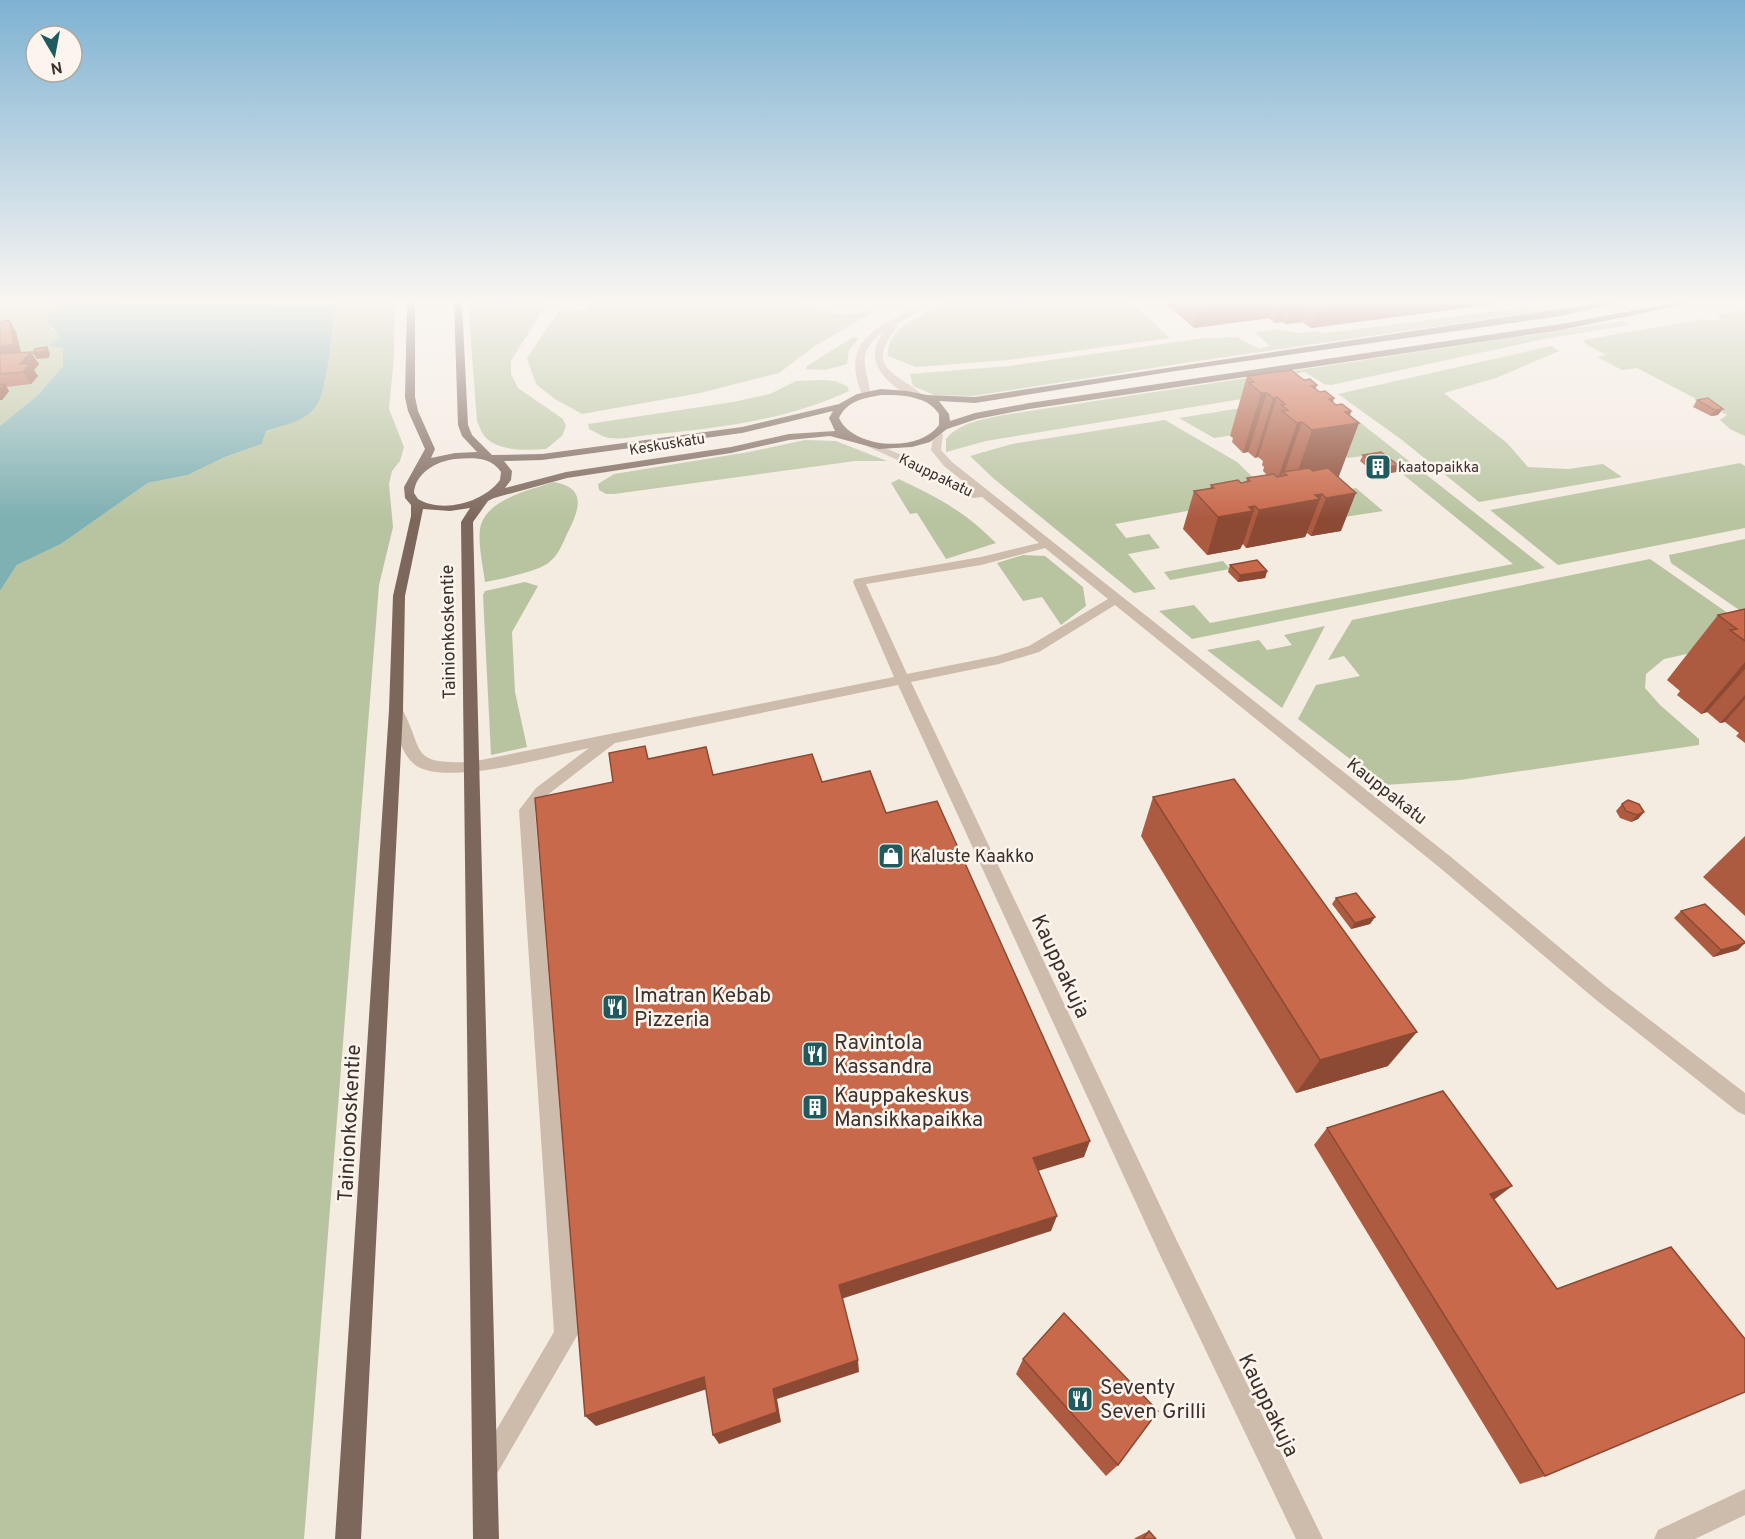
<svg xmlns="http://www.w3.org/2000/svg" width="1745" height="1539" font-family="Overpass,sans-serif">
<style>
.green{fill:#b8c4a0}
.water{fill:#7fb0b2}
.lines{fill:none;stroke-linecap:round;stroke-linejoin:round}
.minor{fill:#cdbbac;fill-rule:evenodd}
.major{fill:#7d675c;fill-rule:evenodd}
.wall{fill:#ac5a40}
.shaded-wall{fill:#8c4a34}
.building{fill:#c8694b;stroke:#8c4a34;stroke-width:1.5}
.labels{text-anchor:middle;stroke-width:5;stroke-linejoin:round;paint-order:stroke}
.far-street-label{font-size:15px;fill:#3b302b;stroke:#fbf5ee}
.far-poi-label{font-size:15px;fill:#3b302b;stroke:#fbf5ee;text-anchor:start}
.street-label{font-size:18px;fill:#3b302b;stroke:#fbf5ee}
.poi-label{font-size:18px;fill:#3b302b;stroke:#fbf5ee;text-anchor:start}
.near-street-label{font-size:21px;fill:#3b302b;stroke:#fbf5ee}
.near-poi-label{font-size:21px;fill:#3b302b;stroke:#fbf5ee;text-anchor:start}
</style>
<rect width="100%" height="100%" fill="#f4ebe1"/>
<!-- green -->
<g class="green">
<path d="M0,303H60L51,328L60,337L50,346L64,348L63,366L39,394L0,426Z"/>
<path d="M335,303H395L394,355L389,409L404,447L400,461L392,471L389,484L393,527L379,585L304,1539H0V591L17,565L61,544L148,483L188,475L225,457L262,444L266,431C284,425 302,422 315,407C326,395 334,322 335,303Z"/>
<path d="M468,303H547L511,361V374L518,388L563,419L566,426L562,436L546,449C528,450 501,452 486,438C482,434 479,426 477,421Z"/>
<path d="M589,303H800L840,315L877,310L815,346L779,373L700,393L582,414L555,399L536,384L527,358L558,312L587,309Z"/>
<path d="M943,303H1132L1170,338L1008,360L916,367L888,356C886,327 922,316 943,303Z"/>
<path d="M1528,307L1537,312L1191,362L973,396L934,395L913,386L910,374L1009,366L1205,338L1237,337L1259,349L1270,346L1254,332L1277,329L1299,333L1315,331L1326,333Z"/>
<path d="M1739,311L1745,312V436L1730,429L1720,420L1727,415L1637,368L1622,370L1597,357L1607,355L1587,345L1583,340L1703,319L1709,321L1722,319L1715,315Z"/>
<path d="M1622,321L1629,325L1544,339L1331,385L1324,384L1305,372L1293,374L1296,390L986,441L946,452V439C960,422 982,420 1003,415Z"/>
<path d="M853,337L859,338L849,350L847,364L825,370L806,369L807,366Z"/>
<path d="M1551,346L1559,351L1496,378L1444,393L1507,443L1528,467L1568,469L1603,464L1622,477L1479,502L1402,440L1338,394Z"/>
<path d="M822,380L835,381L847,386L849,391C789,419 722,428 656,434C642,435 624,440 610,438C604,438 596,432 589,429L588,424L733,402L770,394L796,381Z"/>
<path d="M1326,398L1339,406L1545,568L1192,639L1159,611L1194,605L1210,623L1513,564L1378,454L1348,458L1323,443Z"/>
<path d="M1254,406L1279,428L1214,438L1179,418Z"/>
<path d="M1165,420L1237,462L1265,489L1259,498L1115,524L1126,538L1149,534L1160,548L1128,554L1156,589L1134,593L993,478L970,456L1012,444Z"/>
<path d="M805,440L836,441L887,461H855L614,494H606L599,490L598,484L614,474L749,452Z"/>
<path d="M1740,463L1745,466V528L1558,565L1490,510Z"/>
<path d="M899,479C939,498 965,512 996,543L946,559L917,513L910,514L891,483Z"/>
<path d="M554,482C588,488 579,510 567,534C562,545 558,556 547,564C534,572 501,579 485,582C483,566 478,545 480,529C485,499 530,490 554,482Z"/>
<path d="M1356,488L1383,511L1331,519L1307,497Z"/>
<path d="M1745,539V614L1671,563L1669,555Z"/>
<path d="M1023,555L1045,556L1083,587L1086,606L1061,625L1042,597L1023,601L997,563Z"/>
<path d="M1650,559L1745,625L1700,651L1664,659L1646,674L1645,688L1660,705L1699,739V745L1460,780L1384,785L1298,719L1316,685L1360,676L1344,656L1328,660L1352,620Z"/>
<path d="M1223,561L1230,569L1170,580L1164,572Z"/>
<path d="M525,582L538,586L512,632L515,692L527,747L491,755L483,595L485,591Z"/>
<path d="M1325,626L1282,708L1207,650L1259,640L1267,650L1292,645L1284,635Z"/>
</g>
<!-- water -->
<path class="water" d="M60,303L335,305C333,325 327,393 316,406C305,422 284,425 266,431L262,444L225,457L188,475L148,483L61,544L17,565L0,591V426L39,394L63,366V348L49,346L60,337L47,321L58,309Z"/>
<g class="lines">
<!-- minor -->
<g class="minor">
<path d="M924,303H934L895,325L897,327C863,370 898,372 925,397L920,400C891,390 858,360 885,331C856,350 865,365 871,394L863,396C837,338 882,326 924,303Z"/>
<path d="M934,432L943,434L941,450L952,462L1451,857L1607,987L1745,1093V1115L1738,1112L1595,999L1439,867L1115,605L1039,652L999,664L911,682L1176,1239L1323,1539H1296L1160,1255L898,685L615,743L546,796L535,811L578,1334L495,1477L486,1480L477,1477L474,1468L554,1332L519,810L536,788L589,748C553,756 441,788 414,764C400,752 395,727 389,710L396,705L401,707C426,752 407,764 471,762L894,677L853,582L855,579L981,557L1039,543L982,497L973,498L922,471L862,444L871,442L930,467L973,489L944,466L931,450ZM1045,548L1108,599L1029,646L997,656L907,674L866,584L981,565Z"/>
<path d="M1745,1489V1515L1695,1539H1654L1658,1530Z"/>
</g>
<!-- major -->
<path class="major" d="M407,303H415V397L418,411L435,449L431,458L455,453L477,452L462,436L458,425L454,303H462L468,425L472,435L492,455L542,454L742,427L839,404L857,394L881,389L907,391L927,395L975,397L1599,303H1617L1561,316L1169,372L975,403L939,401L949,414L950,421L975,413L1029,403L1561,324L1674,303H1692L1561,330L1029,409L977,419L947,429L930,442L912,447L879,449L830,436L789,440L731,453L567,478L494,498L488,501L473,522L499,1539H473L461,522L470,508L450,511L423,509L405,596L403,710L361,1539H335L389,710L393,596L411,516V505L405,498L404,487L425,449L408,411L405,397ZM881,395C901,395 927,395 939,414V425C919,453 853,449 839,418C847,401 864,398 881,395ZM833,411L829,418L835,431L789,434L731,447L566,472L505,488L511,480L512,471L504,461L542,460L742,433ZM455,459C472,458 490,456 501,472L500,480C484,502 443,514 418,499L414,493C415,473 437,461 455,459Z"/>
</g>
<!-- wall -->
<g class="wall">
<path d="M1165,303H1495L1494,304L1311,328L1302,322L1286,324L1282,322L1274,323L1269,318L1194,328Z"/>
<path d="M9,320L16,332L21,353L39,364L34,370L38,376L31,384L6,387L9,391L2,400H0V322Z"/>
<path d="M1247,376L1316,389L1320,392L1334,398L1333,403L1336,405L1351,411L1338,477L1341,531L1311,536L1307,533L1305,537L1246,548L1243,544L1242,545L1240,549L1207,555L1183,529L1194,491L1210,488L1211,485L1241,483L1246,482L1247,478L1267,475L1263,471L1264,467L1262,465L1263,461L1258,457L1255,458L1248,452L1243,453L1232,442L1233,438L1230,436Z"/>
<path d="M1708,398L1718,415L1711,416L1693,407L1697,400Z"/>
<path d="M1363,455L1398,465L1396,472L1377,475L1360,461Z"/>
<path d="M1230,565L1267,571L1265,578L1238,582L1228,572Z"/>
<path d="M1745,609V743L1736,736L1739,733L1725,722L1720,723L1707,712L1701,714L1677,695L1680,691L1667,680L1718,615Z"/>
<path d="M1153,797L1388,1066L1296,1093L1141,836Z"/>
<path d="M1622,804L1644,812L1638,819L1631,822L1620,818L1616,811Z"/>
<path d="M1745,836V916L1703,877Z"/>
<path d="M1336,898L1375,917L1370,924L1351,929L1332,904Z"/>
<path d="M1681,911L1738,950L1713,957L1674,918Z"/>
<path d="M1327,1128L1512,1186L1494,1200L1545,1476L1520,1484L1314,1145Z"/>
<path d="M1023,1359L1118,1465L1106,1476L1016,1374Z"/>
<path d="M1149,1531L1156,1539H1134L1135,1538Z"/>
</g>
<!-- shaded-wall -->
<g class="shaded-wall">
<path d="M1253,303H1273L1269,318L1194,328L1198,310Z"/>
<path d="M1374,303H1495L1494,304L1311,328L1317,310Z"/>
<path d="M1288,304L1282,322L1274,323L1280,305Z"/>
<path d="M1308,304L1302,322L1286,324L1291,307Z"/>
<path d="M9,320L16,332L22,356L0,361V347Z"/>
<path d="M47,347L50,353L49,358L37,359L33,353Z"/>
<path d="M31,352L39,364L34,370L38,376L31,384L23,372L20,364Z"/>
<path d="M5,384L9,391L2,400H0V391Z"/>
<path d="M1317,385L1304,423L1302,422L1284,473L1283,472L1279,483L1276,484L1297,423L1311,386Z"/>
<path d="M1261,393H1267L1248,452L1243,453Z"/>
<path d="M1277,397L1258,457L1255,458L1273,398Z"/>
<path d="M1334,398L1324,428L1345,412L1351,411L1346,425L1359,423L1336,484L1291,491L1312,430L1329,399Z"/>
<path d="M1723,409L1718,415L1711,416L1715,410Z"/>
<path d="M1398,465L1396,472L1377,475L1379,469Z"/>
<path d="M1356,493L1341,531L1311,536L1326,498Z"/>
<path d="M1322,494L1305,537L1246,548L1259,510Z"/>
<path d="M1255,506L1243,544L1242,545L1240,549L1207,555L1218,517L1249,507Z"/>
<path d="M1267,571L1265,578L1238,582L1240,575Z"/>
<path d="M1745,662V669L1707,712L1701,714Z"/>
<path d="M1745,695V699L1725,722L1720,723Z"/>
<path d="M1644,812L1638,819L1631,822L1637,815Z"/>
<path d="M1375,917L1370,924L1351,929L1355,923Z"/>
<path d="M1745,943L1738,950L1713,957L1721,950Z"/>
<path d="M1417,1032L1388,1066L1296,1093L1320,1060Z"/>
<path d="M1090,1141L1084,1157L1028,1174L1033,1158Z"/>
<path d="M1512,1186L1491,1201L1490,1194Z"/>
<path d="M1057,1216L1051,1231L841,1299L839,1285Z"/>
<path d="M858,1360L859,1372L777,1399L781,1422L719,1444L713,1435L773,1389Z"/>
<path d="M704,1377L710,1388L596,1426L585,1416Z"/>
</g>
<!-- building -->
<g class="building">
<path d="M1190,303H1253L1198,310Z"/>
<path d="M1277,303H1374L1317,310L1308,304L1291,307L1288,304L1280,305Z"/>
<path d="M9,320L14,344L0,347V322Z"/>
<path d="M47,347L45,351L33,353L35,349Z"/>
<path d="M31,352L20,364H30L23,372L0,374V354Z"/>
<path d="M1291,370L1304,380L1310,379L1317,385L1311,386L1320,392L1325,391L1334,398L1329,399L1336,405L1342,404L1351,411L1345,412L1359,423L1312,430L1302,422L1297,423L1282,411L1288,410L1281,405L1285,404L1277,397L1273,398L1267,393H1261L1249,383L1254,382L1247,376Z"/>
<path d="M5,384L0,391V385Z"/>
<path d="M1708,398L1723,409L1715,410L1697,400Z"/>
<path d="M1381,452L1398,465L1379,469L1363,455Z"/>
<path d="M1309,468L1313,471L1328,468L1356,493L1326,498L1322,494L1315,495L1320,499L1259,510L1255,506L1249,507L1253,511L1218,517L1194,491L1214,488L1211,485L1238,480L1241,483L1250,481L1247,478L1274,474L1277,477L1287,475L1283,472Z"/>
<path d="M1257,560L1267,571L1240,575L1230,565Z"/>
<path d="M1745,609V641L1730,630L1737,629L1718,615Z"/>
<path d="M645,746L648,759L706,747L713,775L812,754L822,782L870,771L886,813L937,801L1090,1141L1033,1158L1057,1216L839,1285L858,1360L773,1389L777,1412L713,1435L704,1377L585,1416L535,798L613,782L609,753Z"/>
<path d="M1234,779L1417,1032L1320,1060L1153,797Z"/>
<path d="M1628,800L1639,804L1644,812L1637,815L1626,811L1622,804Z"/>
<path d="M1356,893L1375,917L1355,923L1336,898Z"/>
<path d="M1705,904L1745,942V943L1721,950L1681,911Z"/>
<path d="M1443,1091L1512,1186L1490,1194L1557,1289L1671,1247L1745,1339V1392L1545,1476L1327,1128Z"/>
<path d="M1064,1313L1158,1411L1118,1465L1023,1359Z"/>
<path d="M1149,1531L1156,1539H1143Z"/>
</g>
<!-- sky -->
<linearGradient id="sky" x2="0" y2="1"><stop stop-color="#7eb2d2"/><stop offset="0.58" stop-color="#faf6f2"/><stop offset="1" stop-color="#faf6f2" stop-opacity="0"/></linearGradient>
<rect width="1745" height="519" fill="url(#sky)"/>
<!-- icons -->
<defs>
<g id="building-square" transform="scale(1.35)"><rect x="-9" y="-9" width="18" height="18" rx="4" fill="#1f5a5e" stroke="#fbf5ee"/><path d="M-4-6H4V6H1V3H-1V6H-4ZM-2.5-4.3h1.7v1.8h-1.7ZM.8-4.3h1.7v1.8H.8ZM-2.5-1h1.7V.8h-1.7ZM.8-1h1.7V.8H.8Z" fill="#fff"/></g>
<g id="shop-square" transform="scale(1.35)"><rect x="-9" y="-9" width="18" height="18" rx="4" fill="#1f5a5e" stroke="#fbf5ee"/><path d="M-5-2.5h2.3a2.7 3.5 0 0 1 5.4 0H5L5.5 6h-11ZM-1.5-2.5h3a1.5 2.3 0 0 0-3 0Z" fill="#fff"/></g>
<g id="restaurant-square" transform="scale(1.35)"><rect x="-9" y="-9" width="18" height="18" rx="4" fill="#1f5a5e" stroke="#fbf5ee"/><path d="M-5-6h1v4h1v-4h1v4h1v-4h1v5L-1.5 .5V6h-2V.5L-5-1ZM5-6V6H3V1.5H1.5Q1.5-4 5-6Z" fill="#fff"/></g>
</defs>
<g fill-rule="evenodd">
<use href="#building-square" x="1378" y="467"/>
<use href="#shop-square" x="891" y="856"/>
<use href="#restaurant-square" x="615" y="1007"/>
<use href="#restaurant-square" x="815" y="1054"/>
<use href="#building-square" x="815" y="1107"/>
<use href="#restaurant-square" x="1080" y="1399"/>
</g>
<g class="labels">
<!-- far-street labels -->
<g class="far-street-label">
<text transform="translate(667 444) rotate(-9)" y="5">Keskuskatu</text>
<text transform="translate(936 475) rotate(26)" y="5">Kauppakatu</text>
</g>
<!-- far-poi labels -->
<g class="far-poi-label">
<text x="1398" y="472">kaatopaikka</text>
</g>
<!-- street labels -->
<g class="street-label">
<text transform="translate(448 632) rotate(-91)" y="6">Tainionkoskentie</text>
<text transform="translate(1387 791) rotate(38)" y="6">Kauppakatu</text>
</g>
<!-- poi labels -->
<g class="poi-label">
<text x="910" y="862">Kaluste Kaakko</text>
</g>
<!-- near-street labels -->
<g class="near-street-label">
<text transform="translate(1061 966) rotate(65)" y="7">Kauppakuja</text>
<text transform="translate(349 1123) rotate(-87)" y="7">Tainionkoskentie</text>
<text transform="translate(1269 1405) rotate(64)" y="7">Kauppakuja</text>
</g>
<!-- near-poi labels -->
<g class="near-poi-label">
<text x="634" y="1002">Imatran Kebab<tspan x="634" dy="24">Pizzeria</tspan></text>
<text x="834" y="1049">Ravintola<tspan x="834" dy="24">Kassandra</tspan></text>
<text x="834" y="1102">Kauppakeskus<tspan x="834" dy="24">Mansikkapaikka</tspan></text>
<text x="1100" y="1394">Seventy<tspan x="1100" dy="24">Seven Grilli</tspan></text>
</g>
</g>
<!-- north arrow -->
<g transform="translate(54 54) rotate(170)"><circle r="28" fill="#fbf5ee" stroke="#aea6a0" stroke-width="1.5"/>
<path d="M0-4.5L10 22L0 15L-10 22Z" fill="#1f5a5e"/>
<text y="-9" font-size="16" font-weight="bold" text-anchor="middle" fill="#3b302b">N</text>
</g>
</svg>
